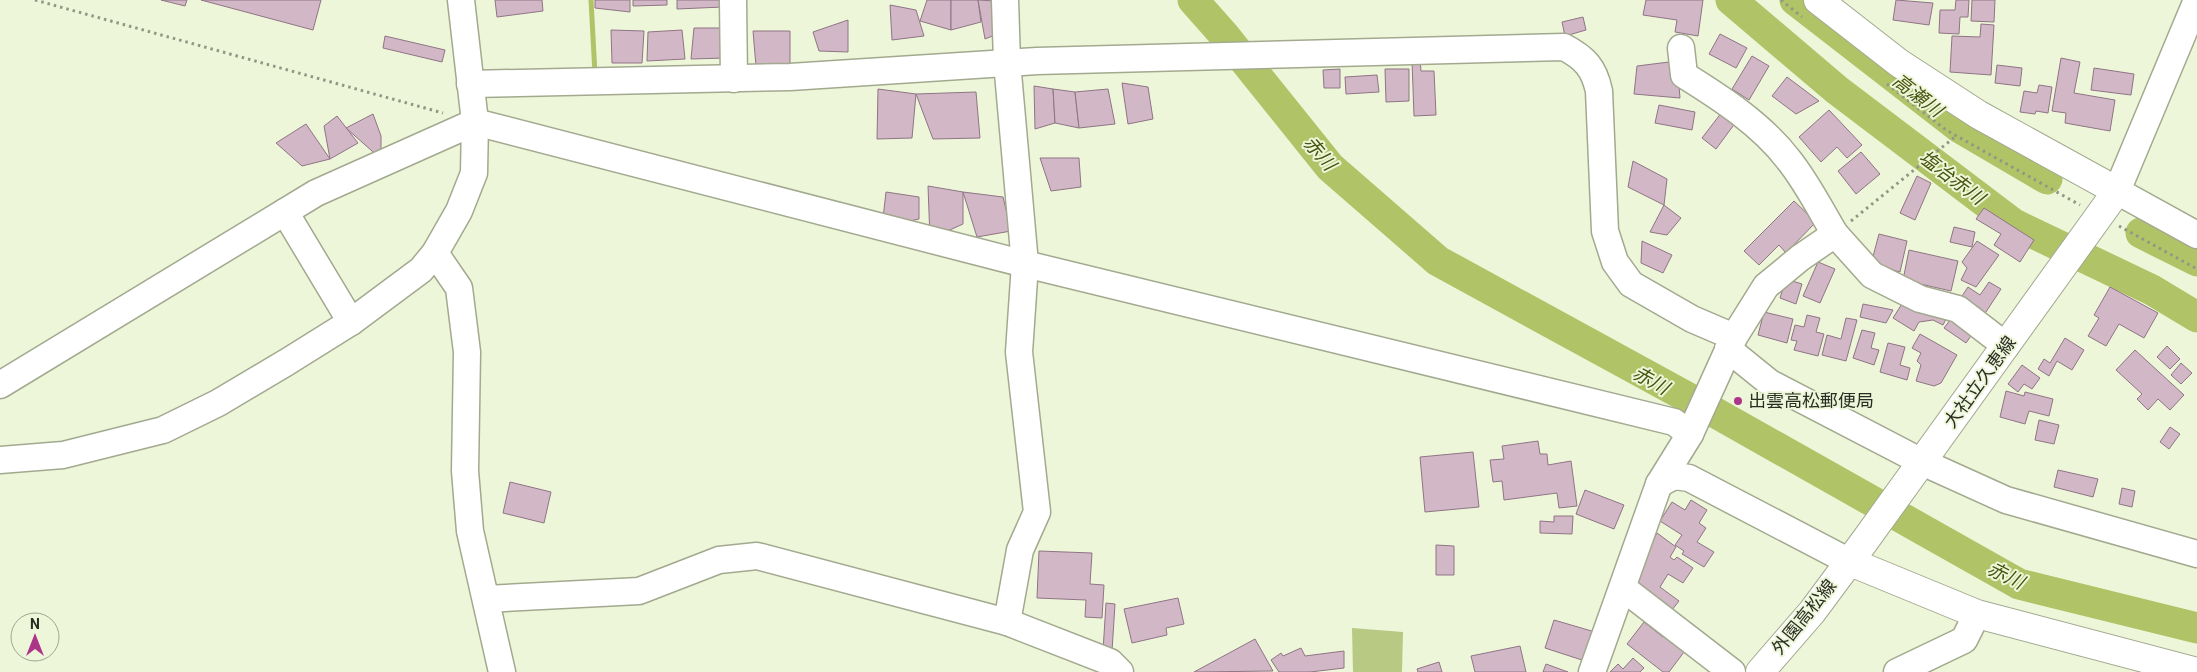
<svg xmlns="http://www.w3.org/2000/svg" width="2197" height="672" font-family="Roboto,'Noto Sans JP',sans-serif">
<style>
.green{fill:#b8c984}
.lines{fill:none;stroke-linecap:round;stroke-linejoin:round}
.stream{stroke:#b0c467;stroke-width:5}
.river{stroke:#b0c467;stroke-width:31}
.building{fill:#d2b7c7;stroke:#8e7584}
.minor-casing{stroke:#a2a98f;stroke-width:29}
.major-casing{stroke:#a2a98f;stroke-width:30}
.path{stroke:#919783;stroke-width:3;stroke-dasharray:2.5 4;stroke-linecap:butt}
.minor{stroke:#fff;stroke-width:26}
.major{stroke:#fff;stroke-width:28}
.poi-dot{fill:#ac3489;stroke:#eef6da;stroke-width:2}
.labels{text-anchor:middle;stroke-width:4;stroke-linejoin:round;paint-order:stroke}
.street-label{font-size:18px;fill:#2a2d23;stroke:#eef6da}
.poi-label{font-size:18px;fill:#2a2d23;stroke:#eef6da;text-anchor:start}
.water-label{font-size:19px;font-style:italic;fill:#48540f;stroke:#eef6da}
</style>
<rect width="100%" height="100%" fill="#eef6da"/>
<!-- green -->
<path class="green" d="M1352,628L1403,632L1402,672H1353Z"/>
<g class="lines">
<!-- stream -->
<path class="stream" d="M591,0L595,74"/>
<!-- river -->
<g class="river">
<path d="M1193,0L1224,35L1330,167L1438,261L1707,408L2019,584L2197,628"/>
<path d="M1731,0L1837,90L2014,224L2152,290L2197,317"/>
<path d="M1795,0L1960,128L2047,179"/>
<path d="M2141,233L2197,261"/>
</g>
</g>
<!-- building -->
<g class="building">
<path d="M161,0H187L185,6Z"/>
<path d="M201,0H321L313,30Z"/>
<path d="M495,0H542L543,11L497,17Z"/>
<path d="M595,0H630V12L595,8Z"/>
<path d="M633,0H667V5L633,6Z"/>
<path d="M677,0H723V7L677,9Z"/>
<path d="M927,0H951V30L920,21Z"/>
<path d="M951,0H978L981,22L951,30Z"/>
<path d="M978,0L995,1V35L985,39Z"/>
<path d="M1646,0H1703L1698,36L1675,32L1677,20L1643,15Z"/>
<path d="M1896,0L1933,3L1929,25L1893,20Z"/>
<path d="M1956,0H1969L1968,17H1960L1959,34L1939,33L1940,10H1955Z"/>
<path d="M1972,0H1995L1994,22L1971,21Z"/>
<path d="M890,5L916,10L924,36L892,40Z"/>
<path d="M1583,17L1586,30L1565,36L1562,22Z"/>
<path d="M848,20V52L819,51L813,32Z"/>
<path d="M1981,24L1994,25L1991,75L1950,72L1952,36L1980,37Z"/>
<path d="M694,28H723L726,58L691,59Z"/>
<path d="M611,30L644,31L642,63H612Z"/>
<path d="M682,30L685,59L647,61L648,32Z"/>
<path d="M753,31H790V77L757,78Z"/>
<path d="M1720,34L1747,48L1736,68L1709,54Z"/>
<path d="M385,36L445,50L442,62L383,48Z"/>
<path d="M1752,56L1769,66L1749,100L1732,89Z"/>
<path d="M2061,58L2080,62L2074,93L2115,100L2110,131L2065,123L2066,113L2052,111Z"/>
<path d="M1420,60L1421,71H1434L1436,115L1414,116L1412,61Z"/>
<path d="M1677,61L1680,98L1634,94L1637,66Z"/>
<path d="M1997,65L2022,68L2020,86L1995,83Z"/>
<path d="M2094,68L2134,74L2131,95L2091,90Z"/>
<path d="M1340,69V88H1324L1323,70Z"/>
<path d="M1385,69H1409V101L1386,102Z"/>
<path d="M1377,75L1379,92L1346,94L1345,77Z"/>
<path d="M1787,77L1819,101L1796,114L1772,96Z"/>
<path d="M1122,83L1148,87L1153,119L1128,124Z"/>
<path d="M2039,85L2052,87L2048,113L2036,111L2035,114L2020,112L2024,91L2037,93Z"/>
<path d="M1034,86L1053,89L1055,123L1035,129Z"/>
<path d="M878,89L916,94L912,138L877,139Z"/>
<path d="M1053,89L1075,92L1079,128L1055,123Z"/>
<path d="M1108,89L1115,124L1079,128L1075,92Z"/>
<path d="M976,92L980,138L933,139L916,94Z"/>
<path d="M1659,105L1695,112L1692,130L1655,123Z"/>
<path d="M1829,110L1862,145L1847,158L1837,147L1821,162L1799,137Z"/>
<path d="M1722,112L1736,122L1716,149L1702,138Z"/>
<path d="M373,114L381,136V159L346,128Z"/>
<path d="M337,116L358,143L330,159L324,126Z"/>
<path d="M306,124L330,159L302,166L276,143Z"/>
<path d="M1861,152L1880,174L1856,194L1838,171Z"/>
<path d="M1040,158H1079L1081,187L1051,191Z"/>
<path d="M1633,161L1667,179L1664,205L1628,187Z"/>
<path d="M1917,176L1931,183L1915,220L1900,213Z"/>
<path d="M928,186L963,192V224L930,239Z"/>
<path d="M886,192L919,197V219L882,227Z"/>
<path d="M963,192L1003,197L1011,231L977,237Z"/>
<path d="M1794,201L1816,222L1786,253L1779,245L1759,265L1744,251Z"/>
<path d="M1664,205L1681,218L1667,235L1650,232Z"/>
<path d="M1984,208L2034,240L2020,262L1994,245L2001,234L1976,219Z"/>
<path d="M1954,227L1975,232L1972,247L1950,242Z"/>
<path d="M1879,234L1907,241L1900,272L1871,264Z"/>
<path d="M1642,241L1672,255L1663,273L1641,263Z"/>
<path d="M1977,241L1999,255L1976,287L1961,280L1967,268L1962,262Z"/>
<path d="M1909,250L1958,261L1951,291L1903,280Z"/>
<path d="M1818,262L1835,269L1820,303L1803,296Z"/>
<path d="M1786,279L1802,284L1796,304L1780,298Z"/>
<path d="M1989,282L2001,289L1982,318L1958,302L1968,287L1980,295Z"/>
<path d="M2110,287L2158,313L2144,338L2119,324L2106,346L2088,336L2099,318L2094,315Z"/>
<path d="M1905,299L1948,315L1943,325L1933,320L1919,322L1914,331L1893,318Z"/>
<path d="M1863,304L1893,310L1886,323L1860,317Z"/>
<path d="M1764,312L1793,319L1787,343L1758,335Z"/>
<path d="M1807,315L1820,318L1816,332L1824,334L1818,356L1794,350L1797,341L1791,340L1795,325L1804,327Z"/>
<path d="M1954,315L1975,330L1966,343L1944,328Z"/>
<path d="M1846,318L1857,320L1846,361L1822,355L1827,335L1841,339Z"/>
<path d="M1862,330L1875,333L1871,348L1879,350L1874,365L1853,358Z"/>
<path d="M1920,334L1957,355L1941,383L1934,386L1916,381L1921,365L1917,361L1921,353L1912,348Z"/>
<path d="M2065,338L2084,350L2072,370L2057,361L2049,376L2038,369L2044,359L2050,363Z"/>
<path d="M1888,343L1905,347L1900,365L1910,368L1907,380L1880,372Z"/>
<path d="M2167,346L2180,359L2170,369L2157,357Z"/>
<path d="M2135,350L2184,395L2170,410L2158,399L2148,410L2137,399L2142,394L2116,370Z"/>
<path d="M2181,363L2192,373L2181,384L2171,375Z"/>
<path d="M2022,365L2040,378L2032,389L2024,384L2018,392L2008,384Z"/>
<path d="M2006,391L2024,396L2025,392L2053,399L2049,416L2029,411L2025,424L2000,417Z"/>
<path d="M2039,420L2059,425L2054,444L2035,440Z"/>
<path d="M2170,427L2180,434L2169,449L2160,442Z"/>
<path d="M1538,441L1540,454H1547L1548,465L1571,461L1577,506L1559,508L1557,493L1504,500L1502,481L1493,482L1490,460L1504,459L1502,446Z"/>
<path d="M1473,452L1479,507L1425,512L1420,457Z"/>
<path d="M2058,470L2098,479L2093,497L2054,487Z"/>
<path d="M510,482L551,492L544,523L503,513Z"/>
<path d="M2122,488L2135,491L2132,507L2119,504Z"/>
<path d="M1585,490L1624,505L1614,529L1576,514Z"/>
<path d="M1691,500L1707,510L1699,523L1706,528L1697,542L1714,552L1704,567L1682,554L1684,551L1675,545L1682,535L1660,521L1672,502L1685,510Z"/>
<path d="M1554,516H1573L1572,534L1540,533V521L1554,522Z"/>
<path d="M1657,533L1676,547L1670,557L1674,560L1677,557L1693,568L1683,583L1668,574L1660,587L1679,601L1668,615L1631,580Z"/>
<path d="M1436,545L1454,546V575H1436Z"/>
<path d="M1039,551L1092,553L1090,584L1104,585L1102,618L1085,617L1086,600L1037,598Z"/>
<path d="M1178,598L1184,624L1166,628L1167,635L1132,643L1124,609Z"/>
<path d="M1106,603L1115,604L1112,651H1103Z"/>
<path d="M1554,620L1595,632L1585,661L1545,648Z"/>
<path d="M1644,622L1663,637L1667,633L1687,648L1669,672H1663L1627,644Z"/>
<path d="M1255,639L1273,671L1194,672Z"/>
<path d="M1520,646L1526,672H1475L1471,656Z"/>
<path d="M1301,648L1305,656L1344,651V668L1310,672H1279L1271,660L1281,653L1283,656Z"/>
<path d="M1633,658L1644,668L1640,672H1610L1618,664L1623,669Z"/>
<path d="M1439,662L1442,672H1418L1417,669Z"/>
<path d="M1546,664L1568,672H1543Z"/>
</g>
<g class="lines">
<!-- minor casing -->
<g class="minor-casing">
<g id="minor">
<path d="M733,0L734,79"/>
<path d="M1005,0L1007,62L1025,264L1019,352L1037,512L1020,550L1007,622"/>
<path d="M2197,0L2117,191L2197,235"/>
<path d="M1681,48L1684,75C1721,98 1761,124 1788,159C1806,181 1820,209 1835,234"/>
<path d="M470,84L790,77L1037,61L1564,47C1585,58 1594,68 1599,91L1605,231L1615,262L1631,284L1692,319L1734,337L1690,434L1659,484L1592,672"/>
<path d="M285,212L351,322"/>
<path d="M435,253L459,288L467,352L465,471L470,531L502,672"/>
<path d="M1734,337L1766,286L1800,258L1835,234L1872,275L1920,299L1958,309L2006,346"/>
<path d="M1728,349L1770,383L1922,462L2006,500L2197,554"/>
<path d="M0,385L316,193L475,122L1025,264L1674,422L1690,434"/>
<path d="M0,460L63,455L163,430L218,403L287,362L351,322L421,270L435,253L459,211L474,173L475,122L461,0"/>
<path d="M1659,484L1674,476L1689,478L1848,561"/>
<path d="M1623,588L1732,672"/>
<path d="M486,599L639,591L719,560L757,556L1007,622L1110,662L1120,672"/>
<path d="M1897,672L1964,640L1977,614"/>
</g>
</g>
<!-- major casing -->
<g class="major-casing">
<g id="major">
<path d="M1848,561L1977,614L2197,672"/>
<path d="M1760,672L1812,612L1864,542L2117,191L1979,115L1899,63L1818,0"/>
</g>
</g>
<!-- path -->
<g class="path">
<path d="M35,0L443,113"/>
<path d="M1781,0L1802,17"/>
<path d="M1887,84L1946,130L2080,205"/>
<path d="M1851,221L1956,136"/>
<path d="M2119,226L2197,269"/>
</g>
<!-- minor -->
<use href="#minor" class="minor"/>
<!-- major -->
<use href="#major" class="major"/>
</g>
<!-- markers -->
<circle class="poi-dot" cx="1738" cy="401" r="5"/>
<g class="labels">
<!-- street labels -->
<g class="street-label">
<text transform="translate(1980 382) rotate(-54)" y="6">大社立久恵線</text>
<text transform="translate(1804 617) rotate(-51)" y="6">外園高松線</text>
</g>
<!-- poi labels -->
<g class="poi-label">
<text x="1748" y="407">出雲高松郵便局</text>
</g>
<!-- water labels -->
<g class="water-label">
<text transform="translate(1918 95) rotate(38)" y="7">高瀬川</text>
<text transform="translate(1320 153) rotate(49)" y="7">赤川</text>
<text transform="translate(1952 177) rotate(37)" y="7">塩冶赤川</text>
<text transform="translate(1651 380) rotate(29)" y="7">赤川</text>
<text transform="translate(2006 575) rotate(26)" y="7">赤川</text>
</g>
</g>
<!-- north arrow -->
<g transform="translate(35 637)"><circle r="24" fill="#eef6da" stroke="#a0a691"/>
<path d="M0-4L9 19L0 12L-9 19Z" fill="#ac3489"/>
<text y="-8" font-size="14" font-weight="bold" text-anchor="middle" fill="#2a2d23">N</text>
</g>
</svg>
